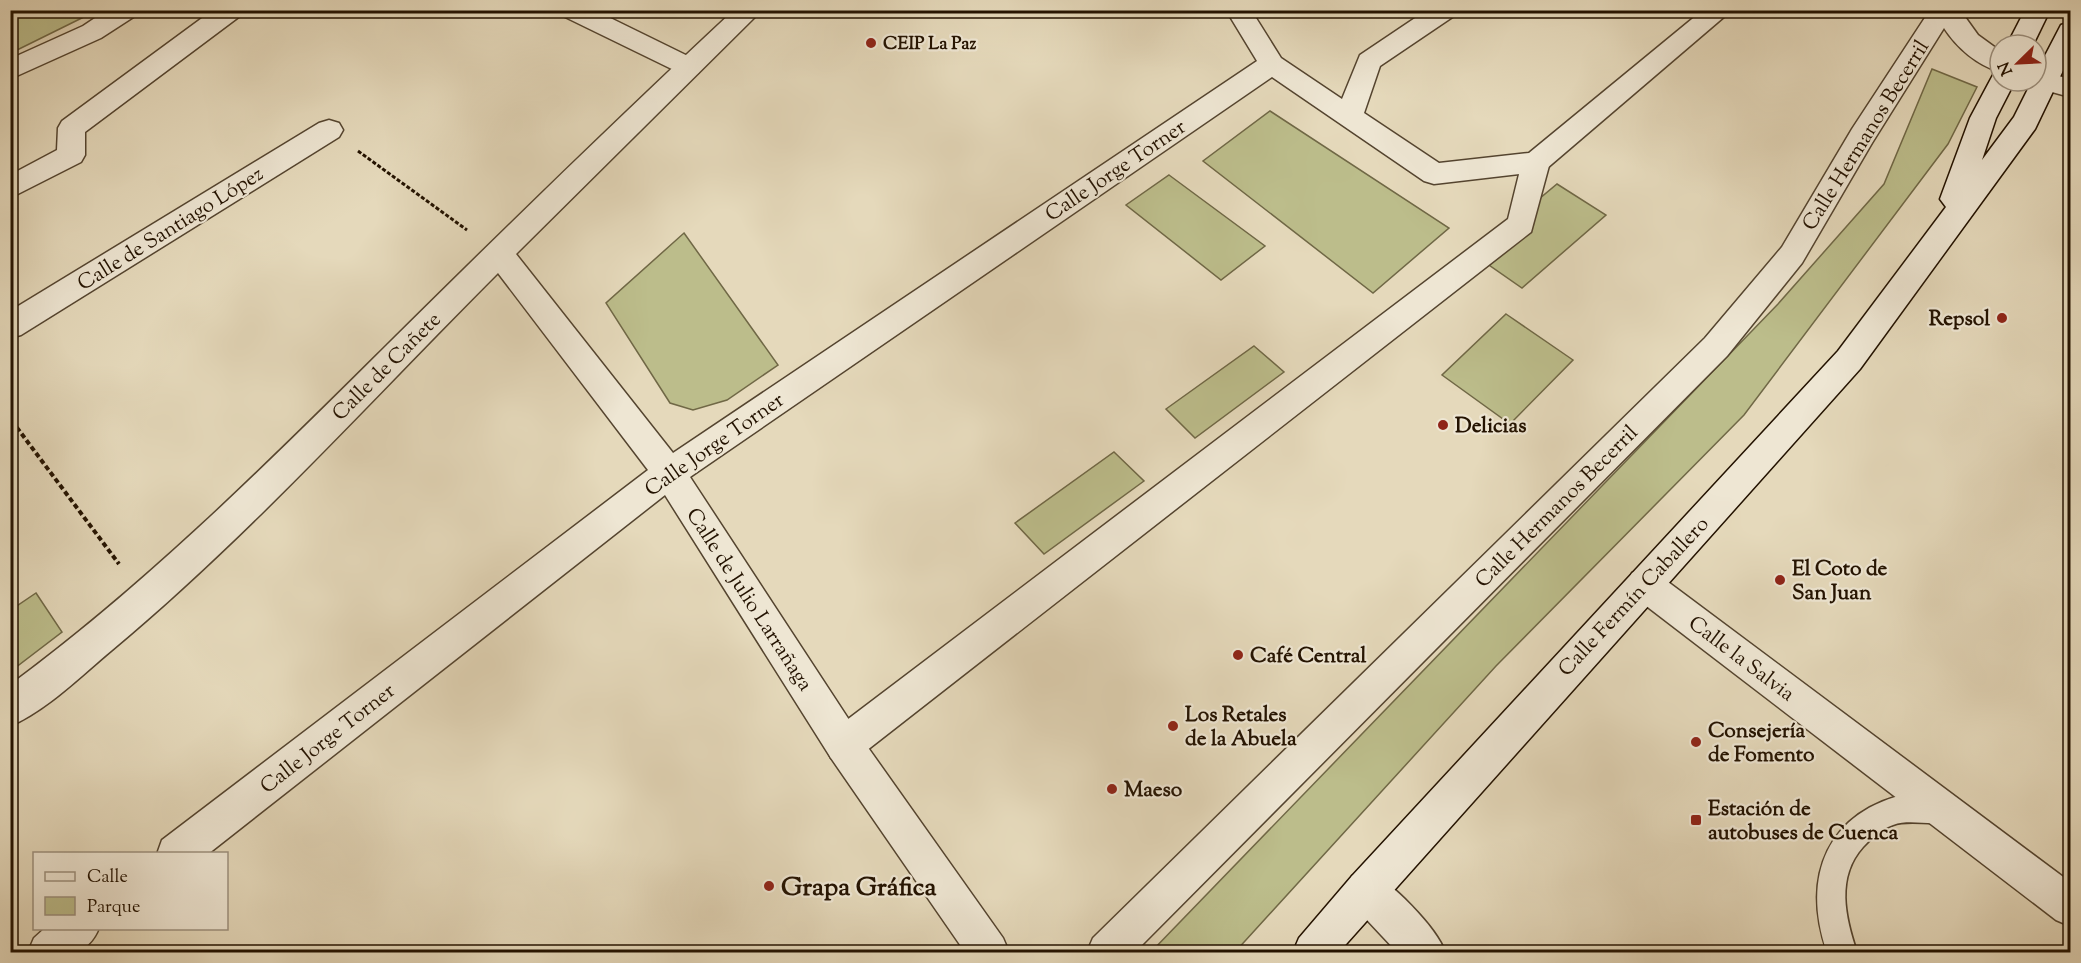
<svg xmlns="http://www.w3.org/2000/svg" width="2081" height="963" font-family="'Sorts Mill Goudy',serif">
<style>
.green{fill:#bcbd8b;stroke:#706846;stroke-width:1.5}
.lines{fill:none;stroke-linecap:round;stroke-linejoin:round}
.service-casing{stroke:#54442f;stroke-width:3}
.pedestrian-casing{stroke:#54442f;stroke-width:3}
.minor-casing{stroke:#54442f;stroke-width:3}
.secondary-casing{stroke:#231200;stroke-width:3}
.path-far1{stroke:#231200;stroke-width:3;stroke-dasharray:4 2;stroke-linecap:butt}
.path{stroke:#231200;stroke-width:4;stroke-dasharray:5 3;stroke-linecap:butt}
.service{fill:#eee6d3;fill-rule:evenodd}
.pedestrian{fill:#eee6d3;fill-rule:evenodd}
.minor{fill:#eee6d3;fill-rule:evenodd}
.secondary{fill:#eee6d3;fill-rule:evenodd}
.poi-dot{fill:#8f2418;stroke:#eee6d3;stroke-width:2}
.labels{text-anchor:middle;stroke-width:4.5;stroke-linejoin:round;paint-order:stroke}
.far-poi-label{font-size:18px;font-weight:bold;fill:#231200;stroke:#eee6d3;text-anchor:start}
.street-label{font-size:21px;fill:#231200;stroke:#eee6d3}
.poi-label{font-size:21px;font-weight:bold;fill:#231200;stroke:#eee6d3;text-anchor:start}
.near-poi-label{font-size:26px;font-weight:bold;fill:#231200;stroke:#eee6d3;text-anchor:start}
</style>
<rect width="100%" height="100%" fill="#e5d9bb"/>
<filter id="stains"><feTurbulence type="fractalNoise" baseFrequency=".00333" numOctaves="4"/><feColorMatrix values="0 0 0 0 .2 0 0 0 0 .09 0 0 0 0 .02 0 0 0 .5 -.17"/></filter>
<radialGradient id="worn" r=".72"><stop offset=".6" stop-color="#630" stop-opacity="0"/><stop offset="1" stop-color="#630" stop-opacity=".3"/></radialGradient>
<!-- green -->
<g class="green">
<path d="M10,11L11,10L96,11L11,53Z"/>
<path d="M1932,69L1977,87L1948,144L1744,415L1496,666L1235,952H1151L1778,304L1884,184Z"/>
<path d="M1270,111L1449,228L1373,293L1203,161Z"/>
<path d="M1169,175L1265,246L1221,280L1126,205Z"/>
<path d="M1557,184L1606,215L1522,288L1473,254Z"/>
<path d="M684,233L778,365L727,400L693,410L670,403L606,303Z"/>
<path d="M1506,314L1573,360L1510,424L1442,375Z"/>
<path d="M1254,346L1284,372L1195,438L1166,409Z"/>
<path d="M1114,452L1144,481L1044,554L1015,523Z"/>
<path d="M36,593L62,632L11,671V610Z"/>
</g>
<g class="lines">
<!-- service casing -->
<g class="service-casing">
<path id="service" d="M1910,793L1942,796L1952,800L1956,810L1952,820C1933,828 1913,818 1893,825C1881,829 1871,838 1863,847C1836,877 1845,917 1857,952H1827C1801,876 1827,811 1910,793Z"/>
</g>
<!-- pedestrian casing -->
<g class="pedestrian-casing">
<g id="pedestrian">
<path d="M560,10H594L698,61L702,67L698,73L689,76L680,73L563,16Z"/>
<path d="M1536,152L1546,155L1550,162L1531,232L857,758L844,763L831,758L825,745L831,732L1508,219L1522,162L1526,155Z"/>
<path d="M1366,870C1390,880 1437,928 1445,952H1397L1352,904L1346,890L1352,876Z"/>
</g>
</g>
<!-- minor casing -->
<g class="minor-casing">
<g id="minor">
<path d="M107,10H138L135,16L101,38L10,79V59L83,26Z"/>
<path d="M213,10H243L240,16L85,132V155L81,162L10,198V175L57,150L58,128L62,121Z"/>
<path d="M734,10H762L516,254L673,453L1257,61L1226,10H1251L1281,58L1342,99L1360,55L1427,10H1457L1454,16L1380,66L1364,113L1439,163L1529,153L1703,10H1732L1546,169L1536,172L1434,184L1424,181L1272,77L690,477L857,732L1003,938L1009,952H965L831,758L665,495L208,854H157L162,840L648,470L498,273C371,400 250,535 112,650C82,675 46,711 10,726V685C147,584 266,465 387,345C501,232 616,120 734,10Z"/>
<path d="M1930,10H1960L1978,35L2000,51V72C1977,65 1957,48 1944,28L1872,143L1802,263L1727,356L1135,952H1087L1093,938L1705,338L1782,247L1852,129Z"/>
<path d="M2036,70L2070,79V97L2027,85L2024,81H2036Z"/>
<path d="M329,120L339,123L343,130L339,137L21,335L10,338V311L319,123Z"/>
<path d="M1644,568L1656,573L2070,882V926L2056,920L1632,595L1627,584L1632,573Z"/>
<path d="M45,928H99C85,962 59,952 28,952L34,938Z"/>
</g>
</g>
<!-- secondary casing -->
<g class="secondary-casing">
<g id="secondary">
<path d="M2025,10H2050L2033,45H2007Z"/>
<path d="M2070,22V56L2035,129L1860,369L1339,952H1293L1299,938L1352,876L1838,351L1946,207L1940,199L1970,118L1993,75L2000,72V81H2015L1996,118L1982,160L2014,117L2032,81H2036V73L2061,25Z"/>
</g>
</g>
<!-- path-far1 -->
<g class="path-far1">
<path d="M358,151L467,230"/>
<path d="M10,418L13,423"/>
</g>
<!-- path -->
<path class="path" d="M12,421L119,564"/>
<!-- service -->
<use href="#service" class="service"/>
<!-- pedestrian -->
<use href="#pedestrian" class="pedestrian"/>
<!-- minor -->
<use href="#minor" class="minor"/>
<!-- secondary -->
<use href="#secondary" class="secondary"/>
</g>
<!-- markers -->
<g class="poi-dot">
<circle cx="871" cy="43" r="6"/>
<circle cx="2002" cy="318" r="6"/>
<circle cx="1443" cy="425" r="6"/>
<circle cx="1780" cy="580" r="6"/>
<circle cx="1238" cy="655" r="6"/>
<circle cx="1173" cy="726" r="6"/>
<circle cx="1696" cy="742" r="6"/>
<circle cx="1112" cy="789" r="6"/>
<rect x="1690" y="814" width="12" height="12" rx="3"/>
<circle cx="769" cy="886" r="6"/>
</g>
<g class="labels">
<!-- far-poi labels -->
<g class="far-poi-label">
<text x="883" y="49">CEIP La Paz</text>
</g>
<!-- street labels -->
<g class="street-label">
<text transform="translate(1865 135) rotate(-58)" y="7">Calle Hermanos Becerril</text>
<text transform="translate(1115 170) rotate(-34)" y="7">Calle Jorge Torner</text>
<text transform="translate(170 228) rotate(-32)" y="7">Calle de Santiago López</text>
<text transform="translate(386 366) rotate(-45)" y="7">Calle de Cañete</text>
<text transform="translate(714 444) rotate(-35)" y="7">Calle Jorge Torner</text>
<text transform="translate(1556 506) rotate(-45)" y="7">Calle Hermanos Becerril</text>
<text transform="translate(1633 596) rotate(-47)" y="7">Calle Fermín Caballero</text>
<text transform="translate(750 599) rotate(57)" y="7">Calle de Julio Larrañaga</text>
<text transform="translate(1742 658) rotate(37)" y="7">Calle la Salvia</text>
<text transform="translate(327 738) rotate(-38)" y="7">Calle Jorge Torner</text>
</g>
<!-- poi labels -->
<g class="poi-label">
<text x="1990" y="325" text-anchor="end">Repsol</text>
<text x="1455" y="432">Delicias</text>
<text x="1792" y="575">El Coto de<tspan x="1792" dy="24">San Juan</tspan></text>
<text x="1250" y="662">Café Central</text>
<text x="1185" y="721">Los Retales<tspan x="1185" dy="24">de la Abuela</tspan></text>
<text x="1708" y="737">Consejería<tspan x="1708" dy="24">de Fomento</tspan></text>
<text x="1124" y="796">Maeso</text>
<text x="1708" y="815">Estación de<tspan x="1708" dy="24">autobuses de Cuenca</tspan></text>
</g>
<!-- near-poi labels -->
<g class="near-poi-label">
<text x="781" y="895">Grapa Gráfica</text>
</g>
</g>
<!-- margin -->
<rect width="2081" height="963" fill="none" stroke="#e5d9bb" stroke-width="36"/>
<rect x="12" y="12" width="2057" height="939" fill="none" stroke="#231200" stroke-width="3"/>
<rect x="18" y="18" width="2045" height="927" fill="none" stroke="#231200" stroke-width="1.5"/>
<!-- legend -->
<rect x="33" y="852" width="195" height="78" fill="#eee6d3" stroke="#9d917f" stroke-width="1.5"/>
<rect x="45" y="872" width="30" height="9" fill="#eee6d3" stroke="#9d917f" stroke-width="1.5"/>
<text x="87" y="882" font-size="18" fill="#231200">Calle</text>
<rect x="45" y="897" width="30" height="18" fill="#bcbd8b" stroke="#9d917f" stroke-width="1.5"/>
<text x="87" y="912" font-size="18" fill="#231200">Parque</text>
<!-- north arrow -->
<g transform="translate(2018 63) rotate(246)"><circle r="28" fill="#eee6d3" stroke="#9d917f" stroke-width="1.5"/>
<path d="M0-4.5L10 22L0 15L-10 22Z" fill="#8f2418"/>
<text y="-9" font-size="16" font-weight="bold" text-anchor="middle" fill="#231200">N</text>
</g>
<rect width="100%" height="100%" filter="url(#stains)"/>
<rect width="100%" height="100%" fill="url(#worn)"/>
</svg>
